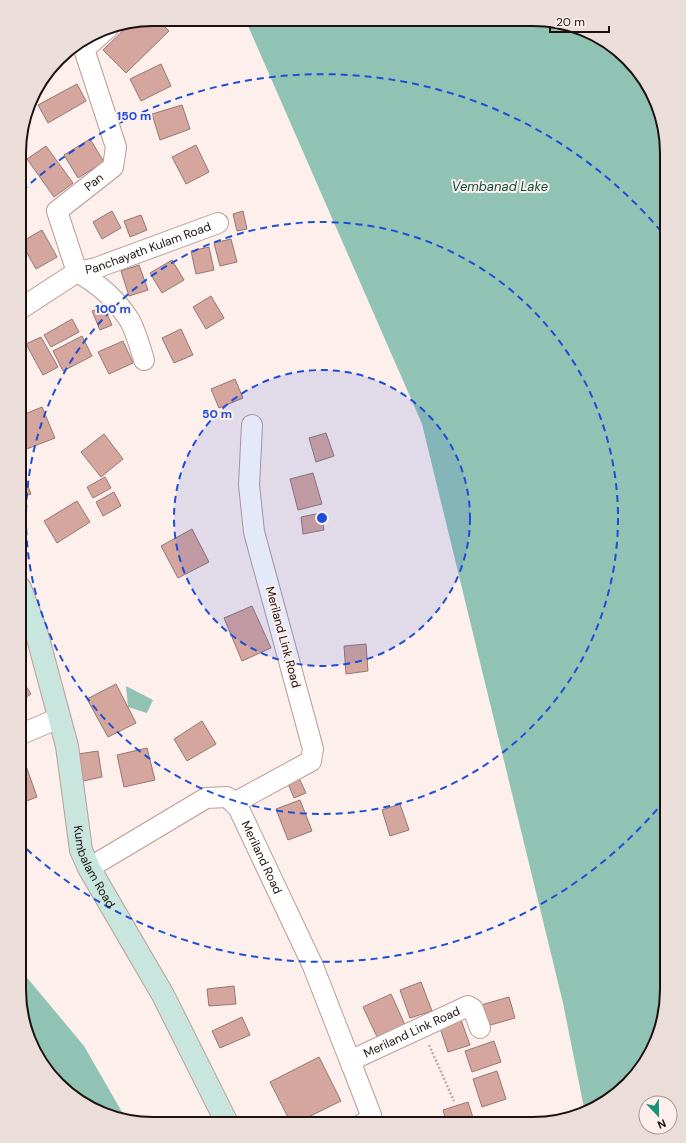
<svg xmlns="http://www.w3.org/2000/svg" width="686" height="1143" font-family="'DM Sans',sans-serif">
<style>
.water{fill:#91c3b4}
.building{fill:#d5a69d;stroke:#957873}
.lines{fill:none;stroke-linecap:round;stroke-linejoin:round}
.street-casing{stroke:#bb9d97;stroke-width:22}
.secondary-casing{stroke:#bb9d97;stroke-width:24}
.path{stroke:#b8aca9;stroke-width:2.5;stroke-dasharray:2 2;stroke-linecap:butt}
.street{stroke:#fff;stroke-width:20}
.secondary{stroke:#c9e6de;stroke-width:22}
.ring{fill:none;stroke:#1d4ed8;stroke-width:2;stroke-dasharray:7 5}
.labels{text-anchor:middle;stroke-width:4;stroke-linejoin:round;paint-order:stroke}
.street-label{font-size:12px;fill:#1c110f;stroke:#fcefec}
.water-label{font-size:13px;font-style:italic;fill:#084f40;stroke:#fcefec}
.rim{fill:none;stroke:#1c110f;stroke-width:2}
.centre{fill:#1d4ed8;stroke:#fcefec;stroke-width:2}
.ring-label{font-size:12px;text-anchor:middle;font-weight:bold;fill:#1d4ed8;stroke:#fcefec;stroke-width:4;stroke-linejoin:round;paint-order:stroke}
</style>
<rect width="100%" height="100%" fill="#fcefec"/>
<!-- water -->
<g class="water">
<path d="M245,19L551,20L615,47L657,102L667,153V999L660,1033L639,1071L585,1113L563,1003L422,424Z"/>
<path d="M126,686L153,700L147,713L128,707Z"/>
<path d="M19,968L84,1046L126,1119L71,1096L29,1041L19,990Z"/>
</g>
<!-- building -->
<g class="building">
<path d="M153,19H157L169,31L126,73L103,50L130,24Z"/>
<path d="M169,19H189L172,26Z"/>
<path d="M161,64L171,86L141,101L130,79Z"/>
<path d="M77,84L86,101L48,123L38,105Z"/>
<path d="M182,105L190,129L160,140L152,114Z"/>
<path d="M90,139L104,162L78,178L64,155Z"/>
<path d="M196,145L209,172L186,184L172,157Z"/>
<path d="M46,146L73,183L54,197L27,159Z"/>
<path d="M112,211L121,228L102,239L93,222Z"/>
<path d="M243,211L247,229L237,231L233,214Z"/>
<path d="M141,215L147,230L130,237L124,221Z"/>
<path d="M42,230L57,257L36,269L21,242Z"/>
<path d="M231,239L237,262L220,266L214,243Z"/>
<path d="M209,247L214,270L196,274L191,251Z"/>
<path d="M172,260L184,280L162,293L150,273Z"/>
<path d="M139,265L148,290L129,296L121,271Z"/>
<path d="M211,296L224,318L206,329L193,307Z"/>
<path d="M104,307L112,325L100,330L92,311Z"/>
<path d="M72,319L79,332L51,347L44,335Z"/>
<path d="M181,329L193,355L174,363L162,338Z"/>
<path d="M82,336L92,356L63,371L53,351Z"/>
<path d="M41,337L58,367L43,375L26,344Z"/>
<path d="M123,341L133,363L109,374L98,352Z"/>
<path d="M235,379L243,398L219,408L211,389Z"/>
<path d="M42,407L55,438L24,450L20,440V416Z"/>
<path d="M326,433L334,456L316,462L309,438Z"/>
<path d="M104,434L123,459L101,477L81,452Z"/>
<path d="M20,465L31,494L20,498Z"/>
<path d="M313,473L322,504L298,510L290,479Z"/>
<path d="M105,477L111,488L93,498L87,487Z"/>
<path d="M114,492L121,506L103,516L96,502Z"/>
<path d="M77,501L90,522L57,543L44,521Z"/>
<path d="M321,513L324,530L303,534L301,517Z"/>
<path d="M192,529L209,562L178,578L161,546Z"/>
<path d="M252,606L271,648L242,661L224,618Z"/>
<path d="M366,644L368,671L346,674L344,646Z"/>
<path d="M19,675L31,694L19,702Z"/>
<path d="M116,684L136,723L108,737L87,699Z"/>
<path d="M202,721L216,744L187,761L174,739Z"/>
<path d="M147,748L155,780L124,787L117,755Z"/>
<path d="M98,751L102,777L83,781L78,754Z"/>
<path d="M24,760L37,797L19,804V762Z"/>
<path d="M298,776L306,793L294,798L287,781Z"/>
<path d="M300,800L312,831L288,840L276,809Z"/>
<path d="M400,804L409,830L390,836L382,810Z"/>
<path d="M421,982L432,1011L410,1018L400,990Z"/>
<path d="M234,986L236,1004L209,1006L207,989Z"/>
<path d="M391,994L406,1027L378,1039L363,1007Z"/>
<path d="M509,997L515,1018L487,1026L481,1005Z"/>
<path d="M242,1017L250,1035L220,1048L212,1031Z"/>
<path d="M461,1020L470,1045L448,1052L440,1028Z"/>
<path d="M494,1041L501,1062L472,1072L465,1051Z"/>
<path d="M319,1057L341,1101L296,1123H291L270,1082Z"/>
<path d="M497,1071L506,1099L482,1107L473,1079Z"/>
<path d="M468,1102L475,1124H447L443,1110Z"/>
</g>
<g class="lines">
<!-- street casing -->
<g class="street-casing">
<g id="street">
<path id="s1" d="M77,272L96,268L218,223"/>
<path d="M77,272C99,284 117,300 130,321C136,332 140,347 144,360"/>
<path id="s2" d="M20,309L77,272L57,211L113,167L116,147L84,49L108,28"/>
<path d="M19,735L59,718"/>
<path d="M234,803L311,761L313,749L254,532L249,485L252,425"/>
<path id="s3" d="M89,868L206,798L227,797L238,807L313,966L352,1066"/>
<path id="s4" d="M362,1124L366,1122L371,1115L352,1066L356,1058L468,1006L473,1009L480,1028"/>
</g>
</g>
<!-- secondary casing -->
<g class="secondary-casing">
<g id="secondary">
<path id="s5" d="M20,588L36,631L67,746L81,850L89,868L163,995L227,1123"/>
</g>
</g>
<!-- path -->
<path class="path" d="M429,1045L454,1101"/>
<!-- street -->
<use href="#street" class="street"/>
<!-- secondary -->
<use href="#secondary" class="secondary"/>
</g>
<!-- distance rings -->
<circle cx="322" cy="518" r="148" fill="#1d4ed8" fill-opacity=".12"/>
<g class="ring">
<circle cx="322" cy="518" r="148"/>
<circle cx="322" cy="518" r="296"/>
<path d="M665 800A444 444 0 0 1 22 845M22 191A444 444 0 0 1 665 236"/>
</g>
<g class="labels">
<!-- street labels -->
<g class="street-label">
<text dy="4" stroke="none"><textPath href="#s2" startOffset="179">Pan</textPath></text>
<text dy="4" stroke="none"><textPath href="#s1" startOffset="75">Panchayath Kulam Road</textPath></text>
<text transform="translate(283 637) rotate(75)" y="4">Meriland Link Road</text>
<text dy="4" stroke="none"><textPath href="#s3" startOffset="228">Meriland Road</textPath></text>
<text dy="4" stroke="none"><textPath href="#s5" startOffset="290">Kumbalam Road</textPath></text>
<text dy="4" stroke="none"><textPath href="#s4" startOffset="136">Meriland Link Road</textPath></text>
</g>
<!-- water labels -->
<g class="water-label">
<text x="500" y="191">Vembanad Lake</text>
</g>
</g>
<!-- crop -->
<path d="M0 0H686V1143H0ZM153 26H533A127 127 0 0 1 660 153V990A127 127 0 0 1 533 1117H153A127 127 0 0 1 26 990V153A127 127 0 0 1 153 26Z" fill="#eaddda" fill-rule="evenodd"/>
<path class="rim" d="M153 26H533A127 127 0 0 1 660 153V990A127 127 0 0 1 533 1117H153A127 127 0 0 1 26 990V153A127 127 0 0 1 153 26Z"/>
<circle cx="322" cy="518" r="6" class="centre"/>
<g class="ring-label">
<text x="134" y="120">150 m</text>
<text x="113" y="313">100 m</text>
<text x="217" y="418">50 m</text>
</g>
<!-- north arrow -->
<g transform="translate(658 1115) rotate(158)"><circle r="19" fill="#fcefec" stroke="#a29694"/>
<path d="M0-3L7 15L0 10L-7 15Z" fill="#18937a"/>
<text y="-6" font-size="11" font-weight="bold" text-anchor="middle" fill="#1c110f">N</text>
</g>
<!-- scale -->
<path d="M550 26v6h59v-6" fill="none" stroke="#1c110f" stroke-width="2"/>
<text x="556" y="26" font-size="12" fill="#1c110f" stroke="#fcefec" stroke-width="3" paint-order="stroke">20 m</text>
</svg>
